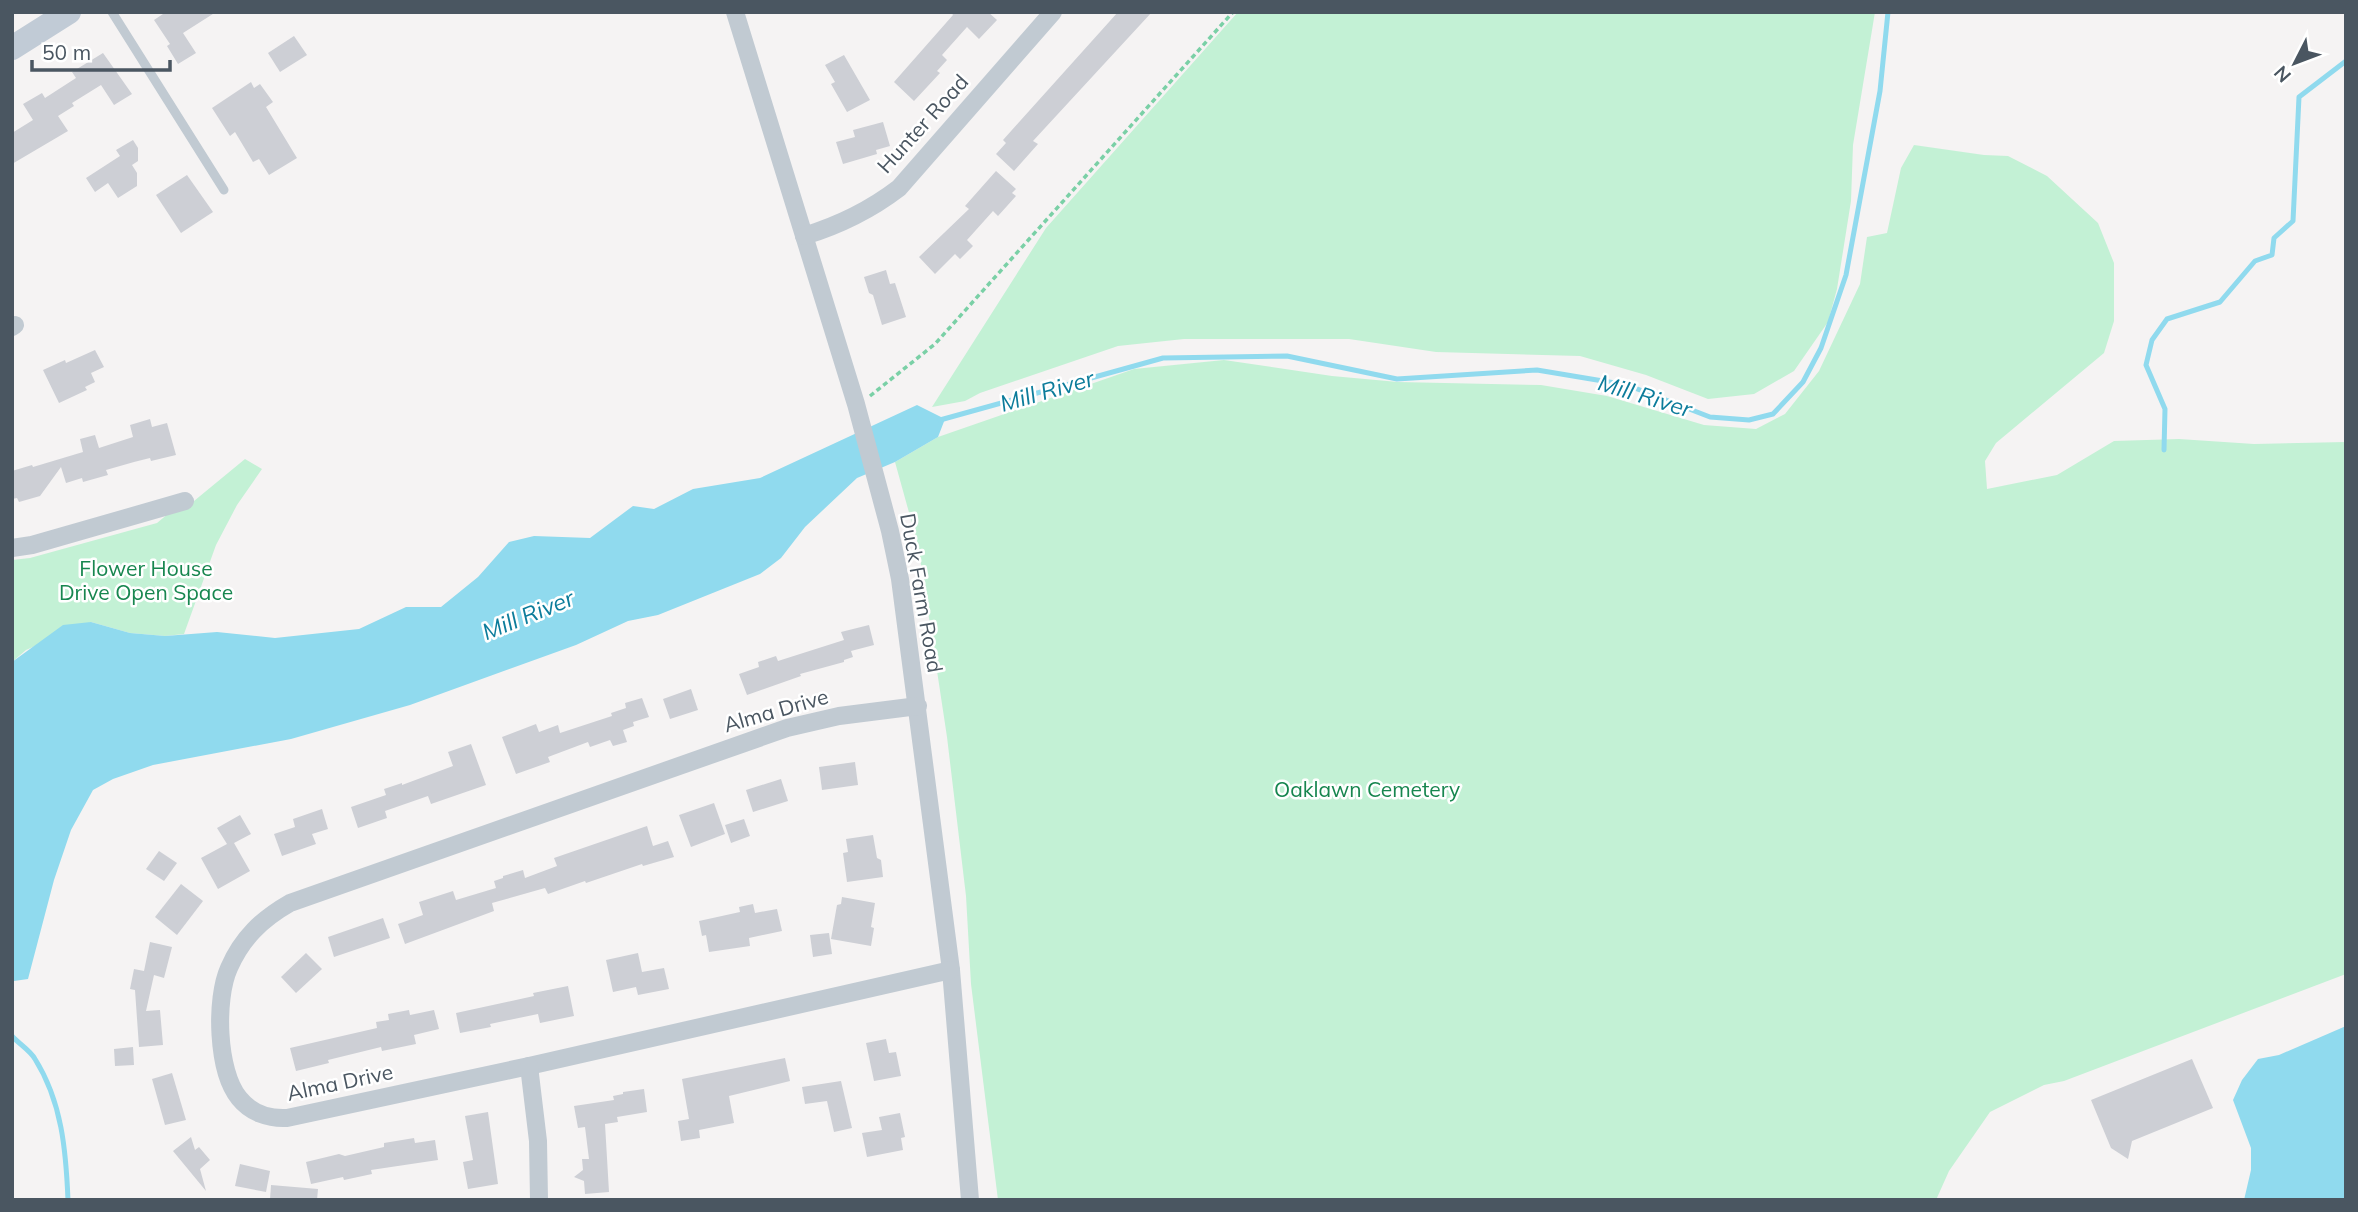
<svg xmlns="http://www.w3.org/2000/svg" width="2358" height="1212" font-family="Mulish,sans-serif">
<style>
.green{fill:#c3f1d5}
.water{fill:#90daee}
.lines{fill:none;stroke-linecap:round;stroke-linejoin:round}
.stream{stroke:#90daee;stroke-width:5}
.building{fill:#cdcfd5}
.path{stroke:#7ad0a6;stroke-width:3.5;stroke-dasharray:5 3.5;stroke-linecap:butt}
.lane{stroke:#c1cad2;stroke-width:9}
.street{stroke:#c1cad2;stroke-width:18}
.secondary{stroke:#c1cbd6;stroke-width:24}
.labels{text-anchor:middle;stroke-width:5;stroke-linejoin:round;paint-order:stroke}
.street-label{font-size:21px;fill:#4a5661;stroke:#fff}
.park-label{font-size:21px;fill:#17864f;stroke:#fff}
.water-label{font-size:23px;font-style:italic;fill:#0c7c9b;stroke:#fff}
</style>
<rect width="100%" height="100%" fill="#f5f3f3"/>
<!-- green -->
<g class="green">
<path d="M1238,12H1875L1853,145L1851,201L1837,289L1828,322L1794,371L1754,394L1708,399L1646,375L1580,356L1436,352L1349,339H1184L1118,346L980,393L965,401L932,407L1046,228Z"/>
<path d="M1914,145L1984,155L2008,156L2047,176L2098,223L2114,263V321L2104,353L1996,443L1985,461L1987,489L2057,475L2114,441L2179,439L2254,444L2346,442V974L2064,1081L2044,1085L1990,1112L1949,1171L1936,1200H998L971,984L966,896L947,737L918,545L895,462L938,437L1134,369L1224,360L1332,376L1398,382L1541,385L1607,396L1704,425L1756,429L1785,414L1819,371L1860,284L1867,237L1887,233L1901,168Z"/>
<path d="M245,459L262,469L237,505L216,545L184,634L165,636L130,633L91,622L26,650L12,662V560L30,558L157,523L169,513L194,501Z"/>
</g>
<!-- water -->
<g class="water">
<path d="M917,405L945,419L938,437L895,462L857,478L805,527L781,558L760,574L658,615L628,621L576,645L410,705L291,739L153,765L113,779L93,790L71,830L54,880L28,979L14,981L12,984V662L63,625L91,622L130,633L165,636L217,632L275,638L359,629L406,607H441L478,577L509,542L534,536L590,538L633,506L654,509L693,489L760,478Z"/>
<path d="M2346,1026V1200H2244L2251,1170V1148L2233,1100L2242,1080L2258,1059L2279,1055Z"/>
</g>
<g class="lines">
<!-- stream -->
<g class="stream">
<path d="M940,420L1163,358L1287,356L1397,379L1537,370L1627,385L1710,417L1749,420L1773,414L1803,382L1821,348L1846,275L1880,91L1888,12"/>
<path d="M2164,450L2165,409L2146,365L2152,340L2167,319L2220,302L2255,261L2272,255L2274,238L2293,221L2299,97L2346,61"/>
<path d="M12,1036C19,1044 30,1050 35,1059C62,1102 66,1151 68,1200"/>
</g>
</g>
<!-- building -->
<g class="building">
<path d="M166,12H216L183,33L196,53L178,64L167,46L170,44L154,20Z"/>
<path d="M951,12H988L997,20L979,39L967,27L942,55L947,60L937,71L940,73L914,101L894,82L953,15Z"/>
<path d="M1118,12H1152L1033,141L1038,144L1014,171L996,154L1006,143L1003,140Z"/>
<path d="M294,36L307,55L280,72L268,53Z"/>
<path d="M103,53L132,94L114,105L101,85L72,103L74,106L58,116L68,131L12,164V133L33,120L23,104L42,93L45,98L76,78L72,72Z"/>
<path d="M844,55L870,100L847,112L831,84L835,82L825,65Z"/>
<path d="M251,82L254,88L260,84L273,102L266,107L297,158L269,175L259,159L253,162L235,132L230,136L212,108Z"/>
<path d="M883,122L890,146L876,150L877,154L843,164L836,142L855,137L853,130Z"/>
<path d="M133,140L138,148V161L132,165L137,173V186L118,198L108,183L95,192L86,178L120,156L116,150Z"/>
<path d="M996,171L1016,189L1012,193L1016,196L998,216L993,211L967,240L973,246L960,259L955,254L935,274L919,257L969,209L965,206Z"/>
<path d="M187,175L213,212L181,233L156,195Z"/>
<path d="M886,270L890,284L895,283L906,317L882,325L873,295L869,293L864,277Z"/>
<path d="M95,350L104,367L91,373L95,382L85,387L87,390L59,403L43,370L65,360L66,363Z"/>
<path d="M150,419L152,427L167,423L176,455L151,461L150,458L134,462L106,470L108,475L83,482L82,478L66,483L61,467L40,496L19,502L17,498L12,499V471L32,465L33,467L83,452L80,439L95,435L99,448L133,437L130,425Z"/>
<path d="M869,625L874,645L851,651L853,657L844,660V662L800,674L801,676L747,695L739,674L759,667L758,662L776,656L778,661L844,640L841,632Z"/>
<path d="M691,689L698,710L670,719L663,699Z"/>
<path d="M642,698L649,717L633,722L634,726L623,730L627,742L613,746L610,740L590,747L588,742L548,757L550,762L516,774L502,737L536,724L539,732L558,725L560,733L612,716L611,713L626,708L625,703Z"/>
<path d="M471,744L486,785L431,804L428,796L385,811L387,818L358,828L351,807L386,795L384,789L402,783V785L453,766L448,752Z"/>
<path d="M855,762L858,785L822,790L819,767Z"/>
<path d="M781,779L788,801L753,812L746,790Z"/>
<path d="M714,803L725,834L691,847L679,815Z"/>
<path d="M322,809L328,829L312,834L316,844L282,856L274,834L295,827L293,819Z"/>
<path d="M240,815L251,834L234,843L250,871L218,889L201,858L227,844L217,828Z"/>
<path d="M744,819L750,836L731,843L725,825Z"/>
<path d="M647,826L653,846L668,841L674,857L643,866L642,864L586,883L585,881L548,894L545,888L492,903L494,911L405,944L398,924L423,915L419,902L453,891L456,900L496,888L494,881L503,878V876L523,870L525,878L557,866L554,858Z"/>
<path d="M873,835L877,858L881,860L883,877L847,882L843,853L848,852L846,839Z"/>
<path d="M159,851L177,863L164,881L146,869Z"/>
<path d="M181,884L203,901L177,935L155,917Z"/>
<path d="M842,897L875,903L871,927L874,928L871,946L831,939L837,905L841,904Z"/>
<path d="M753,904L755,913L777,909L782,931L749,938L750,946L709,952L706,935L702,936L699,921L740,912L739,907Z"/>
<path d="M383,918L390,938L334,957L328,937Z"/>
<path d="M829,933L832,954L813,957L810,935Z"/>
<path d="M150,942L172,947L164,978L154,975L146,1011L160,1010L163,1045L139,1047L135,990L130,989L134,969L144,971Z"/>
<path d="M306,953L322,969L296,993L281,977Z"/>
<path d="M638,953L642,972L664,968L669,989L638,995L636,987L613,992L606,960Z"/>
<path d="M568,986L574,1016L540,1023L538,1014L490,1024L491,1027L460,1033L456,1013L534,996L533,993Z"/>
<path d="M409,1010L410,1015L434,1010L439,1029L414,1035L416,1044L382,1051L381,1047L328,1060L329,1063L296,1071L290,1048L377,1028L376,1022L389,1020L388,1014Z"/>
<path d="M886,1039L889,1053L896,1052L901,1076L874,1081L866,1043Z"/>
<path d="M133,1047L134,1065L115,1066L114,1049Z"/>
<path d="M785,1058L790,1081L729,1096L734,1123L699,1130L700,1138L681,1141L678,1121L689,1119L682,1079Z"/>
<path d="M2192,1059L2213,1108L2132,1141L2128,1159L2111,1148L2091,1100Z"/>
<path d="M172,1073L186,1120L165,1125L152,1079Z"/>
<path d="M841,1081L852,1128L834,1132L827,1101L805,1104L802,1087Z"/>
<path d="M644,1089L647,1112L617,1117L618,1122L605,1124L609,1192L585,1194L584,1181L574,1177L583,1170L582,1159H589L585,1127L578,1128L574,1106L614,1100L613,1096L623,1094V1092Z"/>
<path d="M488,1112L498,1184L468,1189L463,1162L473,1160L465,1116Z"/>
<path d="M900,1113L905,1137L901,1138L903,1150L867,1157L862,1133L882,1130L879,1117Z"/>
<path d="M191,1137L195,1150L199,1147L210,1160L200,1169L206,1191L173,1151Z"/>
<path d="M414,1138L415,1143L435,1140L438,1160L371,1170L372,1174L344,1180L343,1177L311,1184L306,1162L339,1154L345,1156L384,1147V1143Z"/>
<path d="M240,1164L270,1171L266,1192L235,1186Z"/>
<path d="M271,1185L318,1189L317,1200H270Z"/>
</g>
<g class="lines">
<!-- path -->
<path class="path" d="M870,396L935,344L1233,12"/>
<!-- lane -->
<path class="lane" d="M112,12L224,190"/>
<!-- street -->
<g class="street">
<path d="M735,12L856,404L890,531L900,579L951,970L970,1200"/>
<path d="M804,236C840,225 869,211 899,188L1053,12"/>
<path d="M12,327L15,325"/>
<path d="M12,548L32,545L185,501"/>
<path d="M918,706L839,716L787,728L290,903C262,919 242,938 229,968C215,999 217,1071 239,1098C251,1113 269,1119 287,1118L529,1066L951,970"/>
<path d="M529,1066L538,1141L539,1200"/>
</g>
<!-- secondary -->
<path class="secondary" d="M12,48L69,12"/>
</g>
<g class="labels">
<!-- street labels -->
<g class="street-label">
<text transform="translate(923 124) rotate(-48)" y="7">Hunter Road</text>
<text transform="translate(921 593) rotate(80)" y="7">Duck Farm Road</text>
<text transform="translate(776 711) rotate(-16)" y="7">Alma Drive</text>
<text transform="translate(340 1083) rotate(-12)" y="7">Alma Drive</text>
</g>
<!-- park labels -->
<g class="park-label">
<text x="146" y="576">Flower House<tspan x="146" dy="24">Drive Open Space</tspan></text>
<text x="1367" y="797">Oaklawn Cemetery</text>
</g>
<!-- water labels -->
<g class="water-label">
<text transform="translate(1047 391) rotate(-16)" y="8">Mill River</text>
<text transform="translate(1645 396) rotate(17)" y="8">Mill River</text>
<text transform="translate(528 615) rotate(-22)" y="8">Mill River</text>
</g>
</g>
<!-- border -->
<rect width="2358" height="1212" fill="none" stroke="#4a5661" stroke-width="28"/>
<!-- north arrow -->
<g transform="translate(2295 63) rotate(228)" stroke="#ffffff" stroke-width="5" paint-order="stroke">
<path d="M0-5L12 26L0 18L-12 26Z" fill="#4a5661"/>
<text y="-10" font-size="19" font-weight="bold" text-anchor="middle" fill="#4a5661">N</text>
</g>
<!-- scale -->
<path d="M32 60v10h138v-10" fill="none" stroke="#4a5661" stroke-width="3.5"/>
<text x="42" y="60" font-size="21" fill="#4a5661" stroke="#ffffff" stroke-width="5" paint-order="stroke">50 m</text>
</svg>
